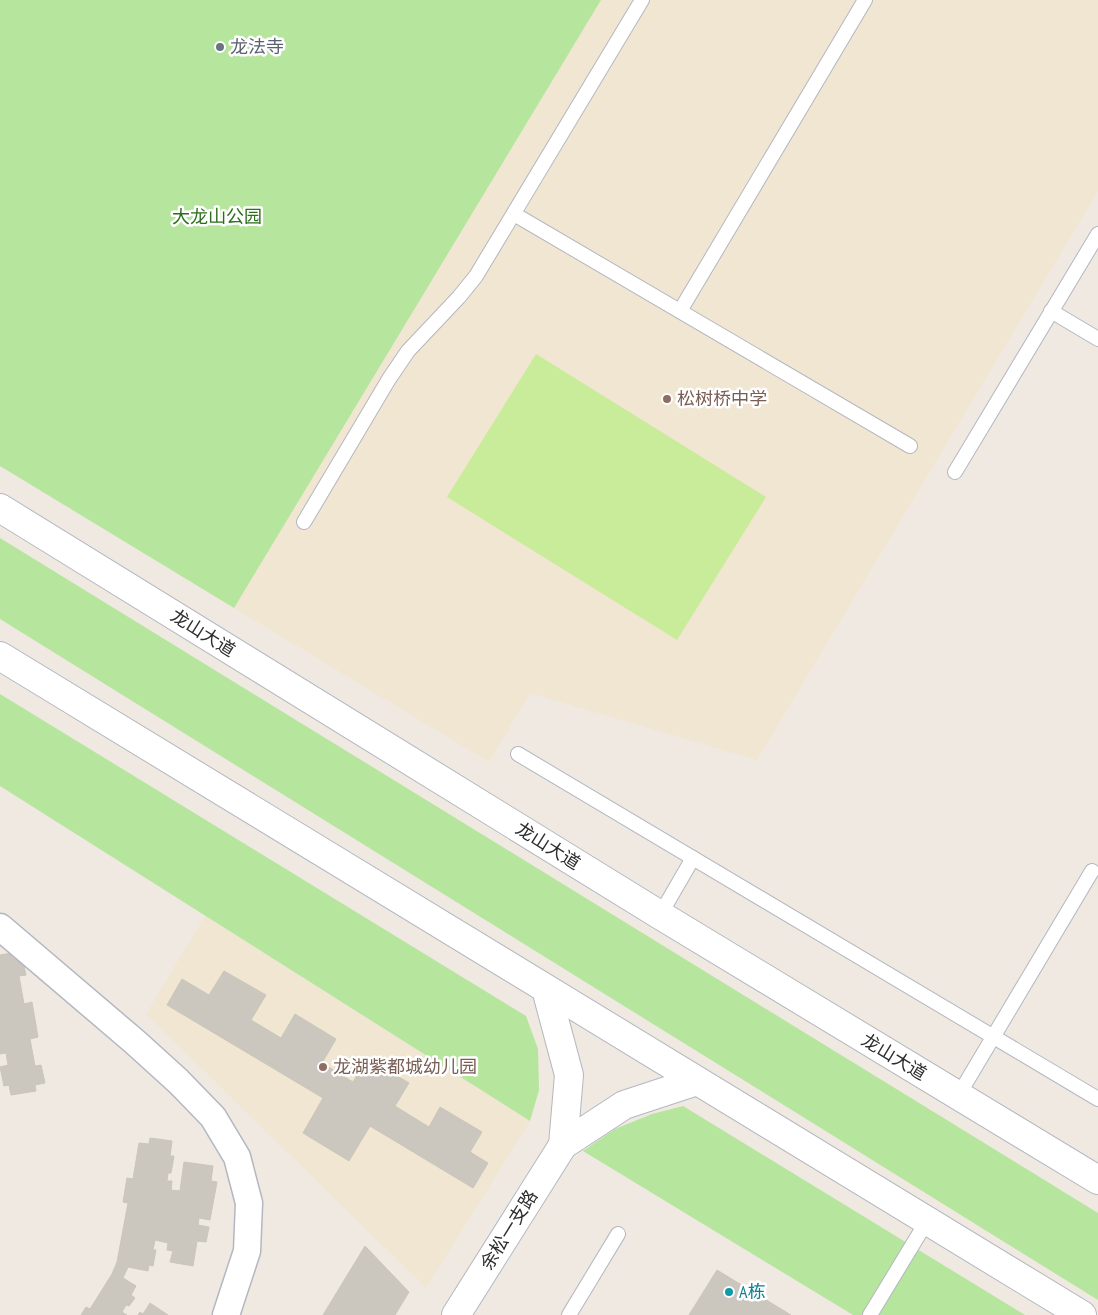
<svg xmlns="http://www.w3.org/2000/svg" width="1098" height="1315" font-family="'PT Sans Narrow','Noto Sans SC',sans-serif">
<style>
.education{fill:#f0e6d1}
.green{fill:#b6e59e}
.pitch{fill:#c9ec9a}
.building{fill:#cbc7bf;stroke:#cbc5ba}
.lines{fill:none;stroke-linecap:round;stroke-linejoin:round}
.service-casing{stroke:#b4b7c1;stroke-width:16}
.minor-casing{stroke:#b4b7c1;stroke-width:29}
.tertiary-casing{stroke:#b4b7c1;stroke-width:30}
.secondary-casing{stroke:#b4b7c1;stroke-width:30}
.service{stroke:#fff;stroke-width:14}
.minor{stroke:#fff;stroke-width:26}
.tertiary{stroke:#fff;stroke-width:28}
.secondary{stroke:#fff;stroke-width:28}
.worship-dot{fill:#6b7280;stroke:#fff;stroke-width:2}
.education-dot{fill:#8d6e63;stroke:#fff;stroke-width:2}
.culture-dot{fill:#0f9aa8;stroke:#fff;stroke-width:2}
.labels{text-anchor:middle;stroke-width:5;stroke-linejoin:round;paint-order:stroke}
.worship-label{font-size:18px;fill:#5b616d;stroke:#fff;text-anchor:start}
.park-label{font-size:18px;fill:#2c6e1b;stroke:#fff}
.education-label{font-size:18px;fill:#785e54;stroke:#fff;text-anchor:start}
.street-label{font-size:18px;fill:#2e2e2e;stroke:#fff}
.culture-label{font-size:18px;fill:#0d838f;stroke:#fff;text-anchor:start}
</style>
<rect width="100%" height="100%" fill="#efe9e1"/>
<!-- education -->
<g class="education">
<path d="M601,0H1098V191L757,760L530,693L489,762L234,608Z"/>
<path d="M205,916L530,1121L426,1288L146,1014Z"/>
</g>
<!-- green -->
<g class="green">
<path d="M0,0H601L234,608L0,466Z"/>
<path d="M0,538L1098,1213V1300L0,619Z"/>
<path d="M0,694L526,1016L538,1049L539,1090L530,1121L0,786Z"/>
<path d="M683,1106L1025,1315H853L583,1151L615,1129L652,1114Z"/>
</g>
<!-- pitch -->
<path class="pitch" d="M536,354L766,497L677,640L447,497Z"/>
<!-- building -->
<g class="building">
<path d="M12,953V958L22,957L26,975L19,976L24,1004L32,1002L38,1037L30,1039L35,1066L41,1065L45,1083L35,1085L36,1091L11,1095L9,1085L4,1086L0,1067L8,1065L6,1053L0,1054V955Z"/>
<path d="M224,971L266,995L251,1020L281,1038L295,1014L336,1039L322,1063L353,1082L367,1058L409,1083L395,1106L429,1127L440,1107L482,1132L470,1152L488,1163L473,1188L370,1126L349,1161L303,1133L323,1098L167,1005L182,979L209,995Z"/>
<path d="M150,1138L172,1141L170,1156H174L171,1173H168L167,1181H172L171,1190L180,1191L184,1162L213,1166L211,1181L217,1182L210,1220L199,1218L198,1225L209,1227L206,1242L197,1241L193,1266L170,1262L173,1251L167,1250L168,1243L155,1240L153,1250H156L153,1266L149,1265L148,1271L128,1267L123,1278L136,1286L131,1295L135,1298L129,1306L126,1305L122,1312L127,1315H81L86,1307L90,1309L112,1274L117,1262L128,1203L123,1202L127,1178L133,1179L139,1143L149,1144Z"/>
<path d="M365,1246L409,1292L395,1315H323Z"/>
<path d="M717,1270L791,1315H689Z"/>
<path d="M150,1303L168,1315H138L140,1312L143,1314Z"/>
</g>
<g class="lines">
<!-- service casing -->
<g class="service-casing">
<g id="service">
<path d="M514,214L910,446"/>
<path d="M680,311L865,0"/>
<path d="M1051,311L1098,339"/>
<path d="M955,472L1098,234"/>
<path d="M304,522L389,379L408,351L459,297L476,276L642,0"/>
<path d="M518,754L1098,1099"/>
<path d="M660,915L693,858"/>
<path d="M958,1096L1092,871"/>
<path d="M569,1315L618,1234"/>
<path d="M870,1315L927,1221"/>
</g>
</g>
<!-- minor casing -->
<g class="minor-casing">
<path id="minor" d="M0,927L135,1042L178,1081L213,1117L237,1157L249,1203L247,1251L226,1315"/>
</g>
<!-- tertiary casing -->
<g class="tertiary-casing">
<g id="tertiary">
<path d="M546,989L569,1075L563,1145"/>
<path d="M456,1315L563,1145L624,1105L697,1081"/>
</g>
</g>
<!-- secondary casing -->
<g class="secondary-casing">
<g id="secondary">
<path d="M0,508L660,915L1098,1180"/>
<path d="M0,656L1082,1315"/>
</g>
</g>
<!-- service -->
<use href="#service" class="service"/>
<!-- minor -->
<use href="#minor" class="minor"/>
<!-- tertiary -->
<use href="#tertiary" class="tertiary"/>
<!-- secondary -->
<use href="#secondary" class="secondary"/>
</g>
<!-- markers -->
<circle class="worship-dot" cx="220" cy="47" r="5"/>
<g class="education-dot">
<circle cx="667" cy="399" r="5"/>
<circle cx="323" cy="1067" r="5"/>
</g>
<circle class="culture-dot" cx="729" cy="1292" r="5"/>
<g class="labels">
<!-- worship labels -->
<g class="worship-label">
<text x="230" y="53">龙法寺</text>
</g>
<!-- park labels -->
<g class="park-label">
<text x="217" y="223">大龙山公园</text>
</g>
<!-- education labels -->
<g class="education-label">
<text x="677" y="405">松树桥中学</text>
<text x="333" y="1073">龙湖紫都城幼儿园</text>
</g>
<!-- street labels -->
<g class="street-label">
<text transform="translate(203 633) rotate(32)" y="6">龙山大道</text>
<text transform="translate(548 846) rotate(32)" y="6">龙山大道</text>
<text transform="translate(894 1057) rotate(31)" y="6">龙山大道</text>
<text transform="translate(509 1230) rotate(-58)" y="6">余松一支路</text>
</g>
<!-- culture labels -->
<g class="culture-label">
<text x="739" y="1298">A栋</text>
</g>
</g>
</svg>
